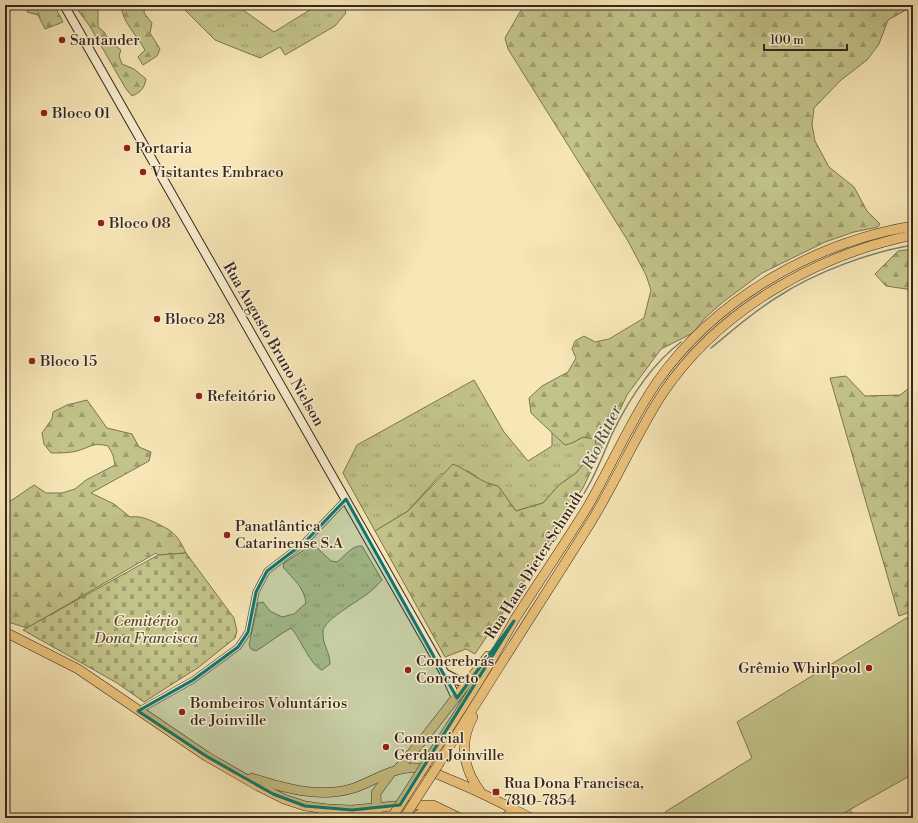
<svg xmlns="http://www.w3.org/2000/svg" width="918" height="823" font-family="'Libre Bodoni',serif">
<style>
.grass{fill:url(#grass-tufts);stroke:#7c7555}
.forest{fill:url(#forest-firs);stroke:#7c7555}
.cemetery{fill:url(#cemetery-stones);stroke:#7c7555}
.green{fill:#c2c38a;stroke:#7c7555}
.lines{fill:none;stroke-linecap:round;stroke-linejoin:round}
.stream{stroke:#738276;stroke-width:1.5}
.street-casing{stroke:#665746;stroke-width:7}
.secondary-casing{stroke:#352720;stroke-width:10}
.primary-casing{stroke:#352720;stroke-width:10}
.street{stroke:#faefd0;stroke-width:5.5}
.secondary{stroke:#faefd0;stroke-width:8}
.primary{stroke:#ecc37b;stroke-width:9}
.primary-bridge-casing{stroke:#352720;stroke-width:10;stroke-linecap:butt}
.primary-bridge{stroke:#ecc37b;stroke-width:9}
.marked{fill:#0f766e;fill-opacity:0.2;stroke:#0f766e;stroke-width:3;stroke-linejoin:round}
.poi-dot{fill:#8f2418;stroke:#faefd0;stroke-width:1.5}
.labels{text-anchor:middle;stroke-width:3;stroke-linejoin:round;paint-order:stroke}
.poi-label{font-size:15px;fill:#352720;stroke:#faefd0;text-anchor:start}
.street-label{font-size:15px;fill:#352720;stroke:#faefd0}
.park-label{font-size:15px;font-style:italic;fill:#584e3a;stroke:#faefd0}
.water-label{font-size:16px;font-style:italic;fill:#54554b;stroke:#faefd0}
</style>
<defs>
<pattern id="grass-tufts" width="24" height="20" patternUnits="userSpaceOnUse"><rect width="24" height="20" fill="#c2c38a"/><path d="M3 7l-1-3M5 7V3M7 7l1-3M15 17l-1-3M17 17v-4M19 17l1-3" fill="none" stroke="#9e9e70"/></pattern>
<pattern id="forest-firs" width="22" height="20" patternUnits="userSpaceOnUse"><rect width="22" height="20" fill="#c2c38a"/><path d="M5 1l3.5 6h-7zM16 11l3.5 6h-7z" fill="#9e9e70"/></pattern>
<pattern id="cemetery-stones" width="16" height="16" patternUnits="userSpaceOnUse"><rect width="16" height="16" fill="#c2c38a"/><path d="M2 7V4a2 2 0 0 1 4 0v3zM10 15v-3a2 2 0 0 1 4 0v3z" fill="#9e9e70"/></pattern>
</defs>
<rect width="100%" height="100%" fill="#f7e6b6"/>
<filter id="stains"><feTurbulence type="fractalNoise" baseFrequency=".005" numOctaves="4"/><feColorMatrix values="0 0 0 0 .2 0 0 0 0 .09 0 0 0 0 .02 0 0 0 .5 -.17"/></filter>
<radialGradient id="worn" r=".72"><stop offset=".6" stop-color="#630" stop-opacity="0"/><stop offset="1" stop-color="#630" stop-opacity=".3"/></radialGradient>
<!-- grass -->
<g class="grass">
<path d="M180,5H236L274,32L318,5H343L346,13L335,26L285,55L280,47L260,58L215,40Z"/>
<path d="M474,380L504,432L528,461L552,446V432L572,443L583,437L595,439L597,448L576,473L559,485L543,503L516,511L498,486L485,483L468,471L441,474L408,511L375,531L343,473L357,445Z"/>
<path d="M313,544L331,561L337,562C345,556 352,545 362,546L382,580C378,584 375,588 371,591C361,600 324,619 323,631C322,645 330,651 330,664L322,670C310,665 301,639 291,628C278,635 268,644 256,651L251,649L249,645L258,603L263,602L270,611L282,617L294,614L306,603C304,587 293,579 283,567L284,563Z"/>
</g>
<!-- forest -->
<g class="forest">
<path d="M29,5H54L63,22L45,29L38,15L27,12Z"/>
<path d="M74,5H98V27L104,32L110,42L121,50L119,56L122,64L134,69L146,79C144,89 141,92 132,96L126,89L89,25Z"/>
<path d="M121,5H145L144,13L152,23L150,33L160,49L157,56L143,65L138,57L145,50C137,35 122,22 121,5Z"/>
<path d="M524,5L913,6L888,20L879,44L867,60L841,80L814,108L812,125L815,141L829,167L854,187L867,211L880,224L878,227L854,232L825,242L762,273L723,302L705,318L693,333L661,349L627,395L583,488L568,509L531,571L475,654L466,649L445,657L375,531L408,511L453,464C469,471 481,483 498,486L516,511L543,503L559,485L576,473L597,448L595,439L583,437L572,443L565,445L531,413L529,398L542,386L568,372L576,358L572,349L575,341L584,336L595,342L609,339L644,318L651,290L646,275L628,241L508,49L505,38Z"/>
<path d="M913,249V290L886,286L875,274L898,251Z"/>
<path d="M846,376L865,396L900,395L913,385V611L899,616L830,378Z"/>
<path d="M87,400L107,428L132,434L139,447L151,452L149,461L91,493L114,504L130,517C140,516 145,518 154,522C173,531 177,534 186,553L158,555L156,553L27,628L5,621V503L12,500L34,485L46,493H62L75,489L86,480L115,465L113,455L108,446C93,442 91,447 77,451C69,453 60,453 51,453L44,444L42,433L52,419L53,412L67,405Z"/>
<path d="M850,809L854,818H834Z"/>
</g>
<!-- cemetery -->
<path class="cemetery" d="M186,553L234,618L237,631L235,638L199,667L144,702L117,683L23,630L158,555Z"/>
<!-- green -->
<path class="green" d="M913,614V774L835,818H668L665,812L752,758L737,722Z"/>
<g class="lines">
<!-- stream -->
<g class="stream">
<path d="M711,348C733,330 754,311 779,296C816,272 870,252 913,245"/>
<path d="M548,548C563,526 579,504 591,481C599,466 605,450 612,434C628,401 652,364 681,342"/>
</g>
<!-- street casing -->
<g class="street-casing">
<g id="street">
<path d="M138,711L193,680L238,647L248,632L256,592L267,571L305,542L346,499"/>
<path d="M321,818V808"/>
</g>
</g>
<!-- secondary casing -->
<g class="secondary-casing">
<g id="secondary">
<path d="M64,5L445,674L456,698"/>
<path d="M446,674L459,681L470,680"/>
</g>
</g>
<!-- primary casing -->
<g class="primary-casing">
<g id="primary">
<path d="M5,632L78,669L206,756L258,786L284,799L305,806L328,809L352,810L405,805H433L460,818"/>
<path d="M473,717C459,743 463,768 480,791"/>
<path d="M431,756C451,725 472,693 491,661C499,647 507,633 515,619C539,581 565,544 588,506C612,465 630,421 657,382C715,299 815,242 913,226"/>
<path d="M440,762C489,681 541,602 591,522C617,480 636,434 663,393C719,310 816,255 913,235"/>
<path d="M398,769L422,741L488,656"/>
<path d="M252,778C284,788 320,799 354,788C374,781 394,766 417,768C429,770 440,775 451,780C479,791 505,805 531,818"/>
<path d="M328,809L340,818"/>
<path d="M377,818L376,793L390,774"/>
<path d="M413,818L423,812L438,810"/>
<path d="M504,818L515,810"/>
</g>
</g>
<!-- street -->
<use href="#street" class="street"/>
<!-- secondary -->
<use href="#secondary" class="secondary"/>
<!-- primary -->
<use href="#primary" class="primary"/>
<!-- primary-bridge casing -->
<g class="primary-bridge-casing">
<g id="primary-bridge">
<path d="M394,814L431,756"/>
<path d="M404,818L440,762"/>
</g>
</g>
<!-- primary-bridge -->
<use href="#primary-bridge" class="primary-bridge"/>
</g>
<!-- marked area -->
<path class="marked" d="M346,499L457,698L514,621L400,805L352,810L305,806L273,794L206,756L138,711L193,680L238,647L248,632L256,592L267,571L305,542Z"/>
<!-- markers -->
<g class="poi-dot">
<circle cx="62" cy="40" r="4"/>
<circle cx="44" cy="113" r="4"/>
<circle cx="127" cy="148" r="4"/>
<circle cx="143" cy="172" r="4"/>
<circle cx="101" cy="223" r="4"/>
<circle cx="157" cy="319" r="4"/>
<circle cx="32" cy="361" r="4"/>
<circle cx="199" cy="396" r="4"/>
<circle cx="227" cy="535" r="4"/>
<circle cx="869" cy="668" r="4"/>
<circle cx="408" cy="670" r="4"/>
<circle cx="182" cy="712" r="4"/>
<circle cx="386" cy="747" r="4"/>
<rect x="492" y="788" width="8" height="8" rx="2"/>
</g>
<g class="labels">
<!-- poi labels -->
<g class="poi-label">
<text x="70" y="45">Santander</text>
<text x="52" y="118">Bloco 01</text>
<text x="135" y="153">Portaria</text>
<text x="151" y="177">Visitantes Embraco</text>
<text x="109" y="228">Bloco 08</text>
<text x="165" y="324">Bloco 28</text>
<text x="40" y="366">Bloco 15</text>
<text x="207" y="401">Refeitório</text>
<text x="235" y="531">Panatlântica<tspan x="235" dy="17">Catarinense S.A</tspan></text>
<text x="416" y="666">Concrebrás<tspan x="416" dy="17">Concreto</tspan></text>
<text x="861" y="673" text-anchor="end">Grêmio Whirlpool</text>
<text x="190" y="708">Bombeiros Voluntários<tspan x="190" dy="17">de Joinville</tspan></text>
<text x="394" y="743">Comercial<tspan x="394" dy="17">Gerdau Joinville</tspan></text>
<text x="504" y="788">Rua Dona Francisca,<tspan x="504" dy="17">7810-7854</tspan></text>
</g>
<!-- street labels -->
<g class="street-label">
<text transform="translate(274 344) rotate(60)" y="5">Rua Augusto Bruno Nielson</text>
<text transform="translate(534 565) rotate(-58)" y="5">Rua Hans Dieter Schmidt</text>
</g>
<!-- park labels -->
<g class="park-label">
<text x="146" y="626">Cemitério<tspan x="146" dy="17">Dona Francisca</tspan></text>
</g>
<!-- water labels -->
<g class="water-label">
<text transform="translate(601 437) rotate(-64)" y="6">Rio Ritter</text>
</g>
</g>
<!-- margin -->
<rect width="918" height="823" fill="none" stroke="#f7e6b6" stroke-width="20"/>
<rect x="6" y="6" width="906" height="811" fill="none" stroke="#352720" stroke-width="2"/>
<rect x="10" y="10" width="898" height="803" fill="none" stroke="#352720"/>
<!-- scale -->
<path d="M764 44v6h83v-6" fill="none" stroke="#352720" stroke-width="2"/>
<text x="770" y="44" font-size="12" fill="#352720" stroke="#faefd0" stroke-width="3" paint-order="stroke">100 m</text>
<rect width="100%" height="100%" filter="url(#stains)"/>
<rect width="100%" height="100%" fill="url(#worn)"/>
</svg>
